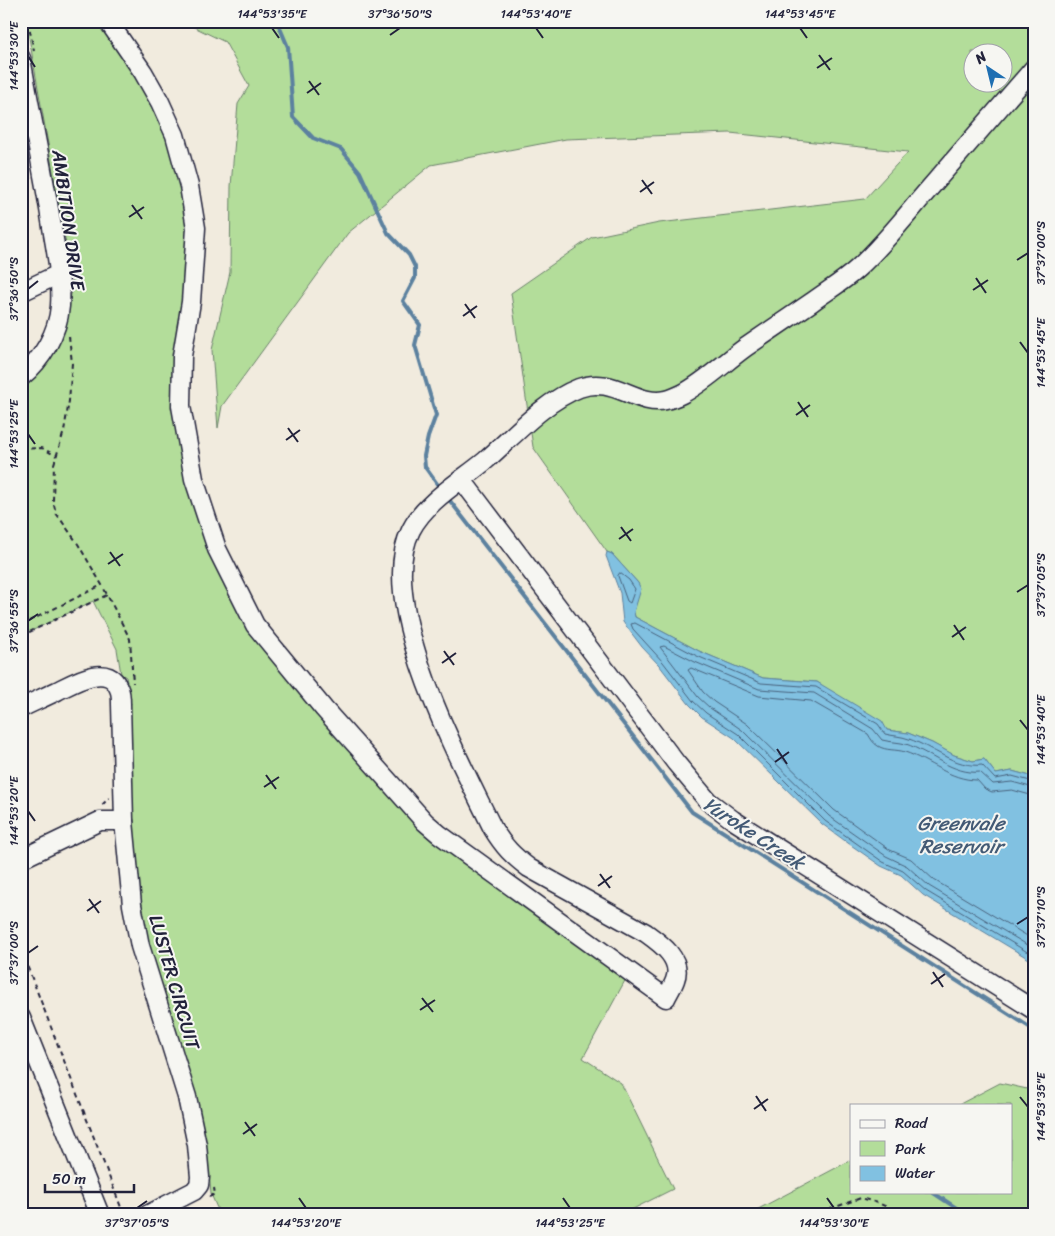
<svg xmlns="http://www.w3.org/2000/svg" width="1055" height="1236" font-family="Sriracha,sans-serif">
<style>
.green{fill:#b3dd9a;stroke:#6a806a;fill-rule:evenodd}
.water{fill:#81c1e1;stroke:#5b819f}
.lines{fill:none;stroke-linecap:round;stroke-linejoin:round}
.shore{stroke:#48627d;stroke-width:1}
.stream{stroke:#5b819f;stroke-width:4}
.minor-casing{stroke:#22223b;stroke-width:21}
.path{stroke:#22223b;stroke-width:2;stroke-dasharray:5 4;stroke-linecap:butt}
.minor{stroke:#f6f6f2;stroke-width:18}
.ticks{fill:none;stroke:#22223b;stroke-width:2}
.labels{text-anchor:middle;stroke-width:4;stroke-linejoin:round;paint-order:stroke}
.street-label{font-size:19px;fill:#22223b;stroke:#f6f6f2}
.water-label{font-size:20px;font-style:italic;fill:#435a75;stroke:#f6f6f2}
.neatline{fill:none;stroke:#22223b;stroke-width:2}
.ticks-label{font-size:12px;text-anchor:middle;fill:#22223b}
</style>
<rect width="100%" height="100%" fill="#f1ebde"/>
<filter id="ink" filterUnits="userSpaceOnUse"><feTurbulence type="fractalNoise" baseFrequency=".02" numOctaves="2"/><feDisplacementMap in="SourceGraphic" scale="10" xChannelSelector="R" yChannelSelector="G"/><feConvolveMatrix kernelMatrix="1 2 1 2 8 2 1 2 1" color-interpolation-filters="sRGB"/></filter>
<g filter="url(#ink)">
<!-- green -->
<g class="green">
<path d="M26,21H104L173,139L193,231L177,407L251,626L430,834L628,975L583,1058L621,1083L673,1189L621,1215H220L211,1194L206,1142L199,1109L179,1053L158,983L144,922L135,850L127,682L126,677L121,674L117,649L93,601L21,636V387C60,354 65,331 73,283Z"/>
<path d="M187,21H1034V777L1012,771L996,774L984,759L973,761L954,755L932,743L908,733L887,730L817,682L763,678L699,651L635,617L634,612L638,583L612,554L607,552L533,447L511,293L592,237L659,223L865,199L908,152L730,133L566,139L431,165L348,233L222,406L218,428L212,350L230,272L231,186L238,104L249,86L225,42L192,26ZM972,52H1002V82H972Z"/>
<path d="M1000,1083L1027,1089L1034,1092V1215H747L851,1160V1192H1011V1105H958Z"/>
</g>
<!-- water -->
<path class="water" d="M607,552L612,554L638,583L641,589L634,612L635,617L699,651L763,678L817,682L882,721L887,730L908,733L932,743L954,755L973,761L984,759L996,774L1012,771L1034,777V962L923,895L901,875L881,866L848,843L822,824L734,738L702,717L689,704L659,665L642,647L623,622L620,593L606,556Z"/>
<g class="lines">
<!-- shore -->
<g class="shore">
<path d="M620,573L629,580L635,589L630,603L627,601L618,576Z"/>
<path d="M1034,782L1012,776L995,779L982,765C955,768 933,747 909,739C901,736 893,736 885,734L878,724L816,687L761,683L697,656L635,623L631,624L633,629L663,662L693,701L706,713L738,734L825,821L883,862L903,871L926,891L1034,956"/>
<path d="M1034,788L1012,782L993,784L980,772C953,775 930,752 906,744C898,742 890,742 882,740L873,729L814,693L759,689L695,662L664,646L660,647L698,697L710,708L742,730L829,816L886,856L907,866L929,886L1034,949"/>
<path d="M1034,796L1012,790L992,792L985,789L977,780C950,780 929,760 905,752C896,749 886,751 878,746C873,743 871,739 868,734L811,701L759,696L691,668L688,670L703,692L714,702L747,724L834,810L890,850L911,859L934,880L1034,940"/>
</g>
<!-- stream -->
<g class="stream">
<path d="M277,21L288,47L293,117L313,138L341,149L360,172L388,233L409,255L415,267V278L403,301L420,325L415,345L436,415L428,437L424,456L425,467L440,488"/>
<path d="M447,497L692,812L1034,1030"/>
<path d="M932,1192L967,1215"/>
</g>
<!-- minor casing -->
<g class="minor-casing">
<g id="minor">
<path d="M108,21L143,72L160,102L175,135L189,186L196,228L191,302L182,356L181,406L194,479L217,549L255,625L324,709L425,822L439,834L666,998C669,992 673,986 675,980C683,959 660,943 646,933L529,868C513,856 504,847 493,829C460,761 374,602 411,530C425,502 461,481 485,461C514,436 543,402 579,388C613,375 637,407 666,400C671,399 678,396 682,394C705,382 725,362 746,347C768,332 790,317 812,302C827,291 844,281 858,268C881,247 902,221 922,197C959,154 997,111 1034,68"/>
<path d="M21,58C31,115 43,170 52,227C56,253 62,279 60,306C58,333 42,360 21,377"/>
<path d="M21,292L59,274"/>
<path d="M462,480L676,763L708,801L733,820L1034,1010"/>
<path d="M21,708C33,702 45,697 57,691C73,683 109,661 119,689C121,693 121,699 121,704L124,821L132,905L140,946L187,1097L197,1145L200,1177L199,1185L194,1191L147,1215"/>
<path d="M21,859L100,821H124"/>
<path d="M21,1018L100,1215"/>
</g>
</g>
<!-- path -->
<g class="path">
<path d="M28,21L34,51"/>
<path d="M69,336L72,363L69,401L64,431L54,464L53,501L56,513L78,544L102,585L130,639L133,683"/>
<path d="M21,449L42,448L56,456"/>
<path d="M21,625L102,585"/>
<path d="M21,636L107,595"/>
<path d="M102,805L109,798"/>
<path d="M21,950L124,1215"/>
<path d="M209,1197L215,1194L214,1188"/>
<path d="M813,1215L861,1198L878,1203L905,1215"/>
</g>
<!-- minor -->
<use href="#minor" class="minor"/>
</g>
</g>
<!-- ticks -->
<path class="ticks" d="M272,28L279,38M536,28L543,38M800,28L807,38M390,35L400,28M819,55L830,70M28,56L35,67M817,68L832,58M309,81L319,95M307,93L321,83M642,180L652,194M640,192L654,182M132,205L142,219M129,217L144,207M1017,260L1028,253M976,278L986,293M28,289L38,281M973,290L988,280M465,304L475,318M463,316L477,306M1020,342L1028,353M798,402L808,417M796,415L810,405M288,428L298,442M28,434L35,444M286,440L300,430M621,527L631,541M619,539L633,529M110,552L120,566M108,564L123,554M1017,592L1028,585M28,621L38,614M954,625L964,640M952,637L966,627M444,651L454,665M442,663L456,653M1020,720L1028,730M777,749L787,764M775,762L789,752M266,775L276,789M264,787L279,777M28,811L35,821M600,874L610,888M598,886L612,876M89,899L99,913M87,911L101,901M1017,924L1028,917M28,953L38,946M933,972L943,987M931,984L945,974M422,998L433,1012M420,1010L435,1000M756,1096L766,1111M1020,1097L1028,1107M754,1109L768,1099M245,1122L255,1136M243,1134L257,1124M299,1198L306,1208M563,1198L570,1208M827,1198L834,1208M137,1208L147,1201"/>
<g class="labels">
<!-- street labels -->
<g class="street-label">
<text transform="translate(69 220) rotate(82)" y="7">AMBITION DRIVE</text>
<text transform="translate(175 982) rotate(74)" y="7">LUSTER CIRCUIT</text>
</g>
<!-- water labels -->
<g class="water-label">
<text x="961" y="830">Greenvale<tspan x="961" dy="23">Reservoir</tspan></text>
<text transform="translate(754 833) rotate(33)" y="7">Yuroke Creek</text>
</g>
</g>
<!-- margin -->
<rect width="1055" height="1236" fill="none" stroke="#f6f6f2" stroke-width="55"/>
<!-- legend -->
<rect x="850" y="1104" width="162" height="90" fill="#f6f6f2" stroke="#a1a1a9"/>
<rect x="860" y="1120" width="25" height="8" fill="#f6f6f2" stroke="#a1a1a9"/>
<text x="895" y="1128" font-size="15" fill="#22223b">Road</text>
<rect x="860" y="1141" width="25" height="15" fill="#b3dd9a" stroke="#a1a1a9"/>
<text x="895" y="1154" font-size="15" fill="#22223b">Park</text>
<rect x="860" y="1166" width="25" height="15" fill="#81c1e1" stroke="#a1a1a9"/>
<text x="895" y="1178" font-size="15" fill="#22223b">Water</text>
<!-- north arrow -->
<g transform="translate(988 68) rotate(325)"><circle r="24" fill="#f6f6f2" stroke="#a1a1a9"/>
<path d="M0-4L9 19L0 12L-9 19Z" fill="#1f6fb2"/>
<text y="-8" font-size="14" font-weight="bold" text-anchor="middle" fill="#22223b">N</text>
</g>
<!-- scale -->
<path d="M45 1184v8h89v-8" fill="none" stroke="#22223b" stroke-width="2.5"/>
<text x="52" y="1184" font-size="15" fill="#22223b" stroke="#f6f6f2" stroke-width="4" paint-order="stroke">50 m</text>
<rect x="28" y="28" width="1000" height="1180" class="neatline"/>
<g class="ticks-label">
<text x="272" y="18">144°53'35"E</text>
<text x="400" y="18">37°36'50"S</text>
<text x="536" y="18">144°53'40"E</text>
<text x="800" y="18">144°53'45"E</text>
<text transform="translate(14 56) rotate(-90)" y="4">144°53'30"E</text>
<text transform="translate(1041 253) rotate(-90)" y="4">37°37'00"S</text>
<text transform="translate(14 289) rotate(-90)" y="4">37°36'50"S</text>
<text transform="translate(1041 353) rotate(-90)" y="4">144°53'45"E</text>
<text transform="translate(14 434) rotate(-90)" y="4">144°53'25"E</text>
<text transform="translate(1041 585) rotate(-90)" y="4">37°37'05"S</text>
<text transform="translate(14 621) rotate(-90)" y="4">37°36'55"S</text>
<text transform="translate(1041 730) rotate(-90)" y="4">144°53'40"E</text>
<text transform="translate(14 811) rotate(-90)" y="4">144°53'20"E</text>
<text transform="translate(1041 917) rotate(-90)" y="4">37°37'10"S</text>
<text transform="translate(14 953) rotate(-90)" y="4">37°37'00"S</text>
<text transform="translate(1041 1107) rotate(-90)" y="4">144°53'35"E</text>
<text x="137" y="1227">37°37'05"S</text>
<text x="306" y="1227">144°53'20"E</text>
<text x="570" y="1227">144°53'25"E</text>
<text x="834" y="1227">144°53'30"E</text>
</g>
</svg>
